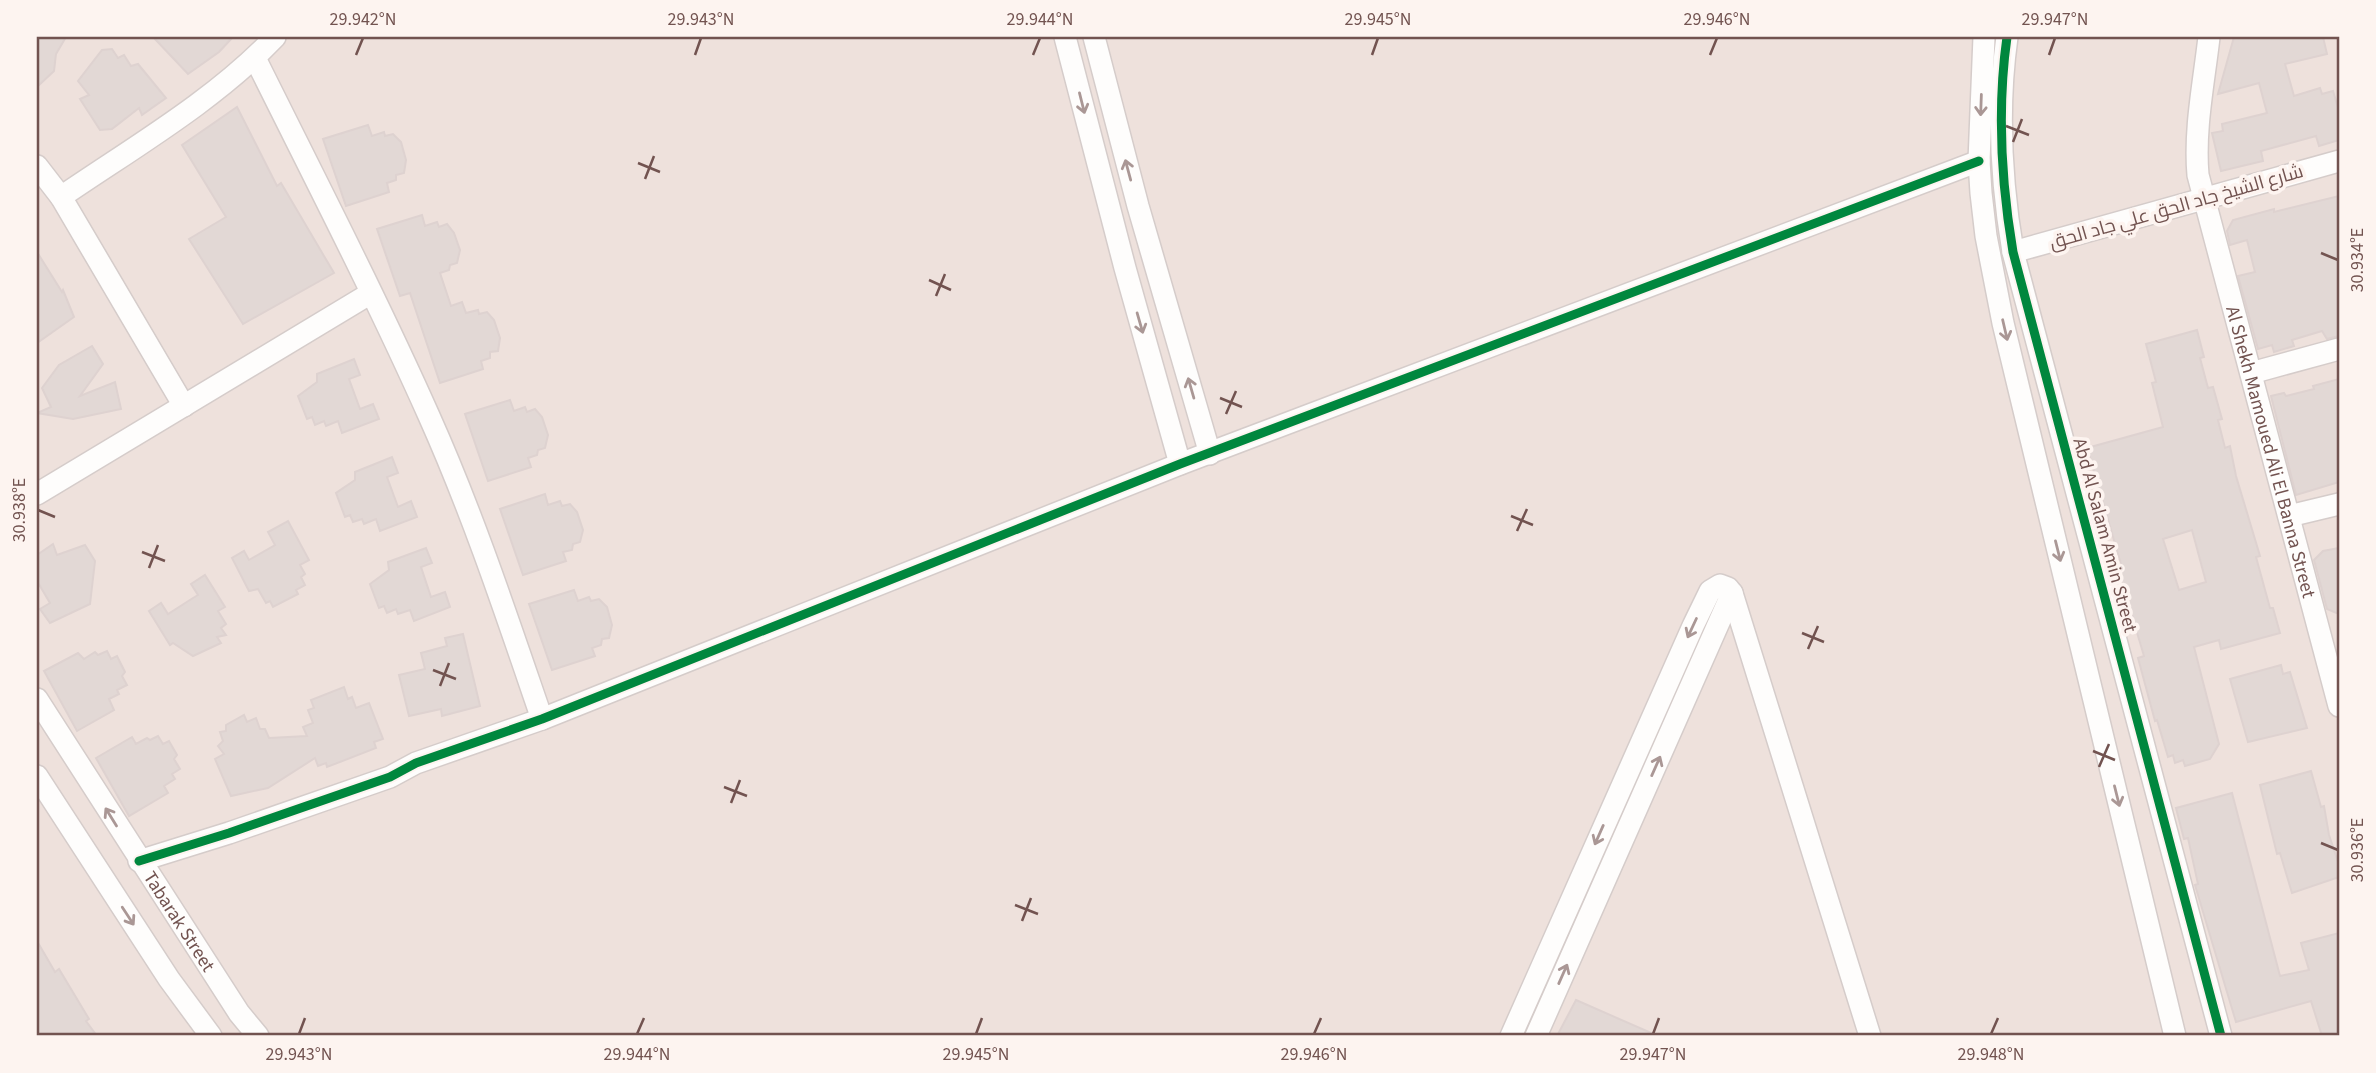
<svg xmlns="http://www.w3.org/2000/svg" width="2376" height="1073" font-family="'Source Sans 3',Cairo,sans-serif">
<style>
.residential{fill:#eee1dc}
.building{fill:#e2d8d5;stroke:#ded2d0;stroke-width:2;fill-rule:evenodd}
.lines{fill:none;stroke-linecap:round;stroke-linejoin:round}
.minor-casing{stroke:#d5ccca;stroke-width:24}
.minor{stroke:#fefdfc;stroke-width:21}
.cycleway-casing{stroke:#fdf4f0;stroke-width:13}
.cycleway{stroke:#00873e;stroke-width:9}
.oneway{stroke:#aa9795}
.ticks{fill:none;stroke:#725350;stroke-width:2.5}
.labels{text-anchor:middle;stroke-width:7;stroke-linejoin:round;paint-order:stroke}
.street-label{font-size:19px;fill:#725350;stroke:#fdf4f0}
.neatline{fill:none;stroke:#725350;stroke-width:2.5}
.ticks-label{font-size:18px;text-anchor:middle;fill:#725350}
</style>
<rect width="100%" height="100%" fill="#f6f0ee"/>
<!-- residential -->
<rect class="residential" x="37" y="37" width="2302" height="999"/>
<!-- building -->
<g class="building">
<path d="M37,37H66L56,54L54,71L37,87Z"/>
<path d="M153,37H233L219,52L188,74Z"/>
<path d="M2234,37H2323L2327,54L2285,64L2294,96L2320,88L2322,94L2333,91L2339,111V140L2319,146L2316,136L2261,151L2263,161L2221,171L2212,133L2223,131L2222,124L2267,113L2259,83L2218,94Z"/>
<path d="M112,49L118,58L124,55L131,66L138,64L166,98L142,115L139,108L112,129L100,130L80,99L89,95L78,81L102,50Z"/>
<path d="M237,107L277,186L281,183L334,273L243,324L189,239L226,217L182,145Z"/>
<path d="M368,125L372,136L384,132L385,136L393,134L401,142L406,160L404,173L396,175V180L387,183L389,192L346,206L323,139Z"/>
<path d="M2339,196V336L2327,339L2322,331L2292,340L2294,346L2274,352L2272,345L2258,349L2238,276L2255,272L2247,240L2230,245L2227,231L2233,220L2274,209V212Z"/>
<path d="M422,215L425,226L437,222L439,227L447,224L454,233L460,250L457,263L450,265L449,270L440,273L451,306L462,302L466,313L478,310L479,314L487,312L494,320L500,338L498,351L490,352V358L481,361L483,369L440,383L410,293L400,296L377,229Z"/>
<path d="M37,252L62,292L63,290L74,317L37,343Z"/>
<path d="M2197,330L2204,357L2200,358L2208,388L2213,387L2222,419L2218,420L2225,448L2230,446L2236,476L2260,556L2256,557L2270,608H2273L2280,633L2221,649L2219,640L2194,647L2219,744L2210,759L2185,766L2183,760L2175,763L2173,755L2168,757L2157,720L2155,721L2138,658L2144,656L2119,572L2123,571L2087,448L2163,427L2152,383L2156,382L2146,344ZM2192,530L2206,582L2179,590L2163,539Z"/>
<path d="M92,346L103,364L80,396L115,382L121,409L73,419L37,413L51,407L42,388L59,365Z"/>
<path d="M354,359L360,375L349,379L360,409L373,404L379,419L342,433L338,421L326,426L324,421L315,425L312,417L307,419L298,396L317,382V374Z"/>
<path d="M2339,379V482L2296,495L2271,396L2284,393L2286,396L2314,389L2313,386Z"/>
<path d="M510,400L514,411L525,407L527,412L535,409L542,417L548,435L545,448L538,450L537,455L528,458L531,467L488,481L465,414Z"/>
<path d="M392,457L398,473L387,477L398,507L411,501L417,517L380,531L376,519L364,524L362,519L353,522L350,515L345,517L336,493L355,480V472Z"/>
<path d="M545,494L548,505L560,501L562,506L570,504L577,512L583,530L580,542L573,544L572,550L563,552L566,561L523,575L500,509Z"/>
<path d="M288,521L309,560L300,565L305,574L301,577L305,585L296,590L298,594L273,607L270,601L266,603L258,589L249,591L232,558L244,551L249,560L275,545L268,532Z"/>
<path d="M53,544L57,555L85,545L95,561L90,604L50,623L40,609L50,603L37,581V555Z"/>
<path d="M426,548L432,563L421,567L431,597L445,592L450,607L414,621L410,610L398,614L396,609L387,613L384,606L379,608L370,584L389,570L388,562Z"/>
<path d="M2339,548V614L2327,609L2314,560L2323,551Z"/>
<path d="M205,575L225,607L218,611L226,624L221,628L226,635L217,637L221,643L193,656L173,643L170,645L149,611L161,603L168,614L193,598L198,595L191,584Z"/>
<path d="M574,590L578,601L589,597L591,601L599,599L607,607L612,625L609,638L602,639L601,645L592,648L595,656L552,670L529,604Z"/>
<path d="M463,634L480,706L442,716L441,709L409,716L399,675L425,669L421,653L447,646L445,638Z"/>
<path d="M107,651L111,659L117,656L125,672L122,676L127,685L117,690L119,694L109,699L114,710L77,731L44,671L78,653L84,659L95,652L98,655Z"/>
<path d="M2281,665L2283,674L2290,672L2307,728L2248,742L2230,679Z"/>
<path d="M344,687L348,699L352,697L356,708L369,703L383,739L374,742L376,748L327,767L326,763L318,766L315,758L268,788L231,796L215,759L224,754L218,746L223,741L220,732L226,731V725L244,715L247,722L256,718L260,729H265L269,738L307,736L303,727L313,723L308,710L314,708L311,700Z"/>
<path d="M158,736L163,744L169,741L177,755L174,759L180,769L172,774L175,779L164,786L168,793L129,816L96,758L132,737L136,744L147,738L150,740Z"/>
<path d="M2311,771L2321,807L2324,806L2329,835L2339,865V877L2292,893L2280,853L2277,854L2260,785Z"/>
<path d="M2232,793L2280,976L2309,970L2301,943L2339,933V1036H2322L2311,1001L2236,1022L2195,885L2198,884L2188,838L2184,839L2176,808Z"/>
<path d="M37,941L55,972L59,969L89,1019L86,1021L97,1036H37Z"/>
<path d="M1576,1000L1658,1036H1557Z"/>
</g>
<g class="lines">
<!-- minor casing -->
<g class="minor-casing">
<g id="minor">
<path d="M1065,37L1125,268L1180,464"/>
<path d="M1094,37L1138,206L1210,454"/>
<path d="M1984,37L1979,161L1981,193L1986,236L2003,323L2175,1036"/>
<path d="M2007,37C1997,108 2001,181 2013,252L2221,1036"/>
<path id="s1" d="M2209,37C2204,82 2194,129 2198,175L2339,706"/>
<path d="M255,58C314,177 375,295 429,416C473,514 507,617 542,719"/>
<path d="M37,166L61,197L184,406"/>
<path d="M61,197C134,147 214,101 275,37"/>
<path d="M2013,252L2339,161"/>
<path d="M2251,373L2339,349"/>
<path d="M37,494L371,293"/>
<path d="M2289,516L2339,504"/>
<path id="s2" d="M37,699L239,1013L258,1036"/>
<path d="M37,776L169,979L211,1036"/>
<path d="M139,861L229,833L390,777L416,763L542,719L1180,464L1979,161"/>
<path d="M1511,1036L1693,626L1710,591L1720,585L1728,588L1732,593L1870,1036"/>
<path d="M1536,1036L1732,593"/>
</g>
</g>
<!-- minor -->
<use href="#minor" class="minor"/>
<!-- cycleway casing -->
<g class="cycleway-casing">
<g id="cycleway">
<path d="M2007,37C1997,108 2001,181 2013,252L2221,1036"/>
<path d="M139,861L229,833L390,777L416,763L542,719L1180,464L1979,161"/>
</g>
</g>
<!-- cycleway -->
<use href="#cycleway" class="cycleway"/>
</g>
<!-- one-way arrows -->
<defs><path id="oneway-shaft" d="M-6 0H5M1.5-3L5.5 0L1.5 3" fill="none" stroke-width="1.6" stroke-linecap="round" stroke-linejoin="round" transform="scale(1.75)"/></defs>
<g class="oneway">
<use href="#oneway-shaft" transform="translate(1082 103) rotate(76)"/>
<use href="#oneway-shaft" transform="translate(1981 105) rotate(92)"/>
<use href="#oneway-shaft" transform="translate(1128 170) rotate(-105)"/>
<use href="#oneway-shaft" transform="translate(1140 323) rotate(74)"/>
<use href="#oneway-shaft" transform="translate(2005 330) rotate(77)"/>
<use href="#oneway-shaft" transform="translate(1191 388) rotate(-106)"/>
<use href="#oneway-shaft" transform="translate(2058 551) rotate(76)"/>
<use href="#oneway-shaft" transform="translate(1692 628) rotate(115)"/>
<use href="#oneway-shaft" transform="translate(1656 766) rotate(-66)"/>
<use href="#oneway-shaft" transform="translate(2117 796) rotate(76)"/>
<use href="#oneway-shaft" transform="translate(111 817) rotate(-122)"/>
<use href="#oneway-shaft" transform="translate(1599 835) rotate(114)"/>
<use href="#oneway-shaft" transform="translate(128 916) rotate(57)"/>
<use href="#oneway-shaft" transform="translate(1563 974) rotate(-66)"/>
</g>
<!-- ticks -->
<path class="ticks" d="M356,55L363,38M695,55L701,38M1033,55L1040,38M1372,55L1378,38M1710,55L1717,38M2049,55L2055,38M2006,126L2029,135M2013,142L2022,119M638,163L660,172M645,179L654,156M2321,253L2338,260M929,280L951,290M936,296L945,274M1220,398L1242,407M1226,414L1236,391M38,510L55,517M1511,516L1533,525M1517,531L1527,509M142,552L165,561M149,568L158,545M1802,633L1824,642M1808,649L1818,626M433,670L456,679M440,686L449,663M2093,751L2115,760M2099,767L2109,744M724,787L747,796M731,803L740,780M2321,843L2338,850M1015,905L1038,914M1022,921L1031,898M299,1034L305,1018M637,1034L644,1018M976,1034L982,1018M1314,1034L1321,1018M1653,1034L1659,1018M1991,1034L1998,1018"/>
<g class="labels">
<!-- street labels -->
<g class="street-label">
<text transform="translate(2176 206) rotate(-16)" y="7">شارع الشيخ جاد الحق علي جاد الحق</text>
<text dy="7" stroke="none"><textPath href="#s1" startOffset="425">Al Shekh Mamoued Ali El Banna Street</textPath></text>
<text transform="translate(2106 535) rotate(75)" y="7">Abd Al Salam Amin Street</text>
<text dy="7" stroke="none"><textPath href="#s2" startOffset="264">Tabarak Street</textPath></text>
</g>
</g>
<!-- border -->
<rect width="2376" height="1073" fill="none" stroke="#fdf4f0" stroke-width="77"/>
<rect x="38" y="38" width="2300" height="996" class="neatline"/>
<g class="ticks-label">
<text x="363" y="25">29.942°N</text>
<text x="701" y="25">29.943°N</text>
<text x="1040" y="25">29.944°N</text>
<text x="1378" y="25">29.945°N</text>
<text x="1717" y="25">29.946°N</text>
<text x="2055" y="25">29.947°N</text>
<text transform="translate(2357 260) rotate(-90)" y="6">30.934°E</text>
<text transform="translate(19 510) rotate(-90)" y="6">30.938°E</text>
<text transform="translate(2357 850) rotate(-90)" y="6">30.936°E</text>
<text x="299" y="1060">29.943°N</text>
<text x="637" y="1060">29.944°N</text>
<text x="976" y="1060">29.945°N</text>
<text x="1314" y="1060">29.946°N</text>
<text x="1653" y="1060">29.947°N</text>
<text x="1991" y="1060">29.948°N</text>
</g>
</svg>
